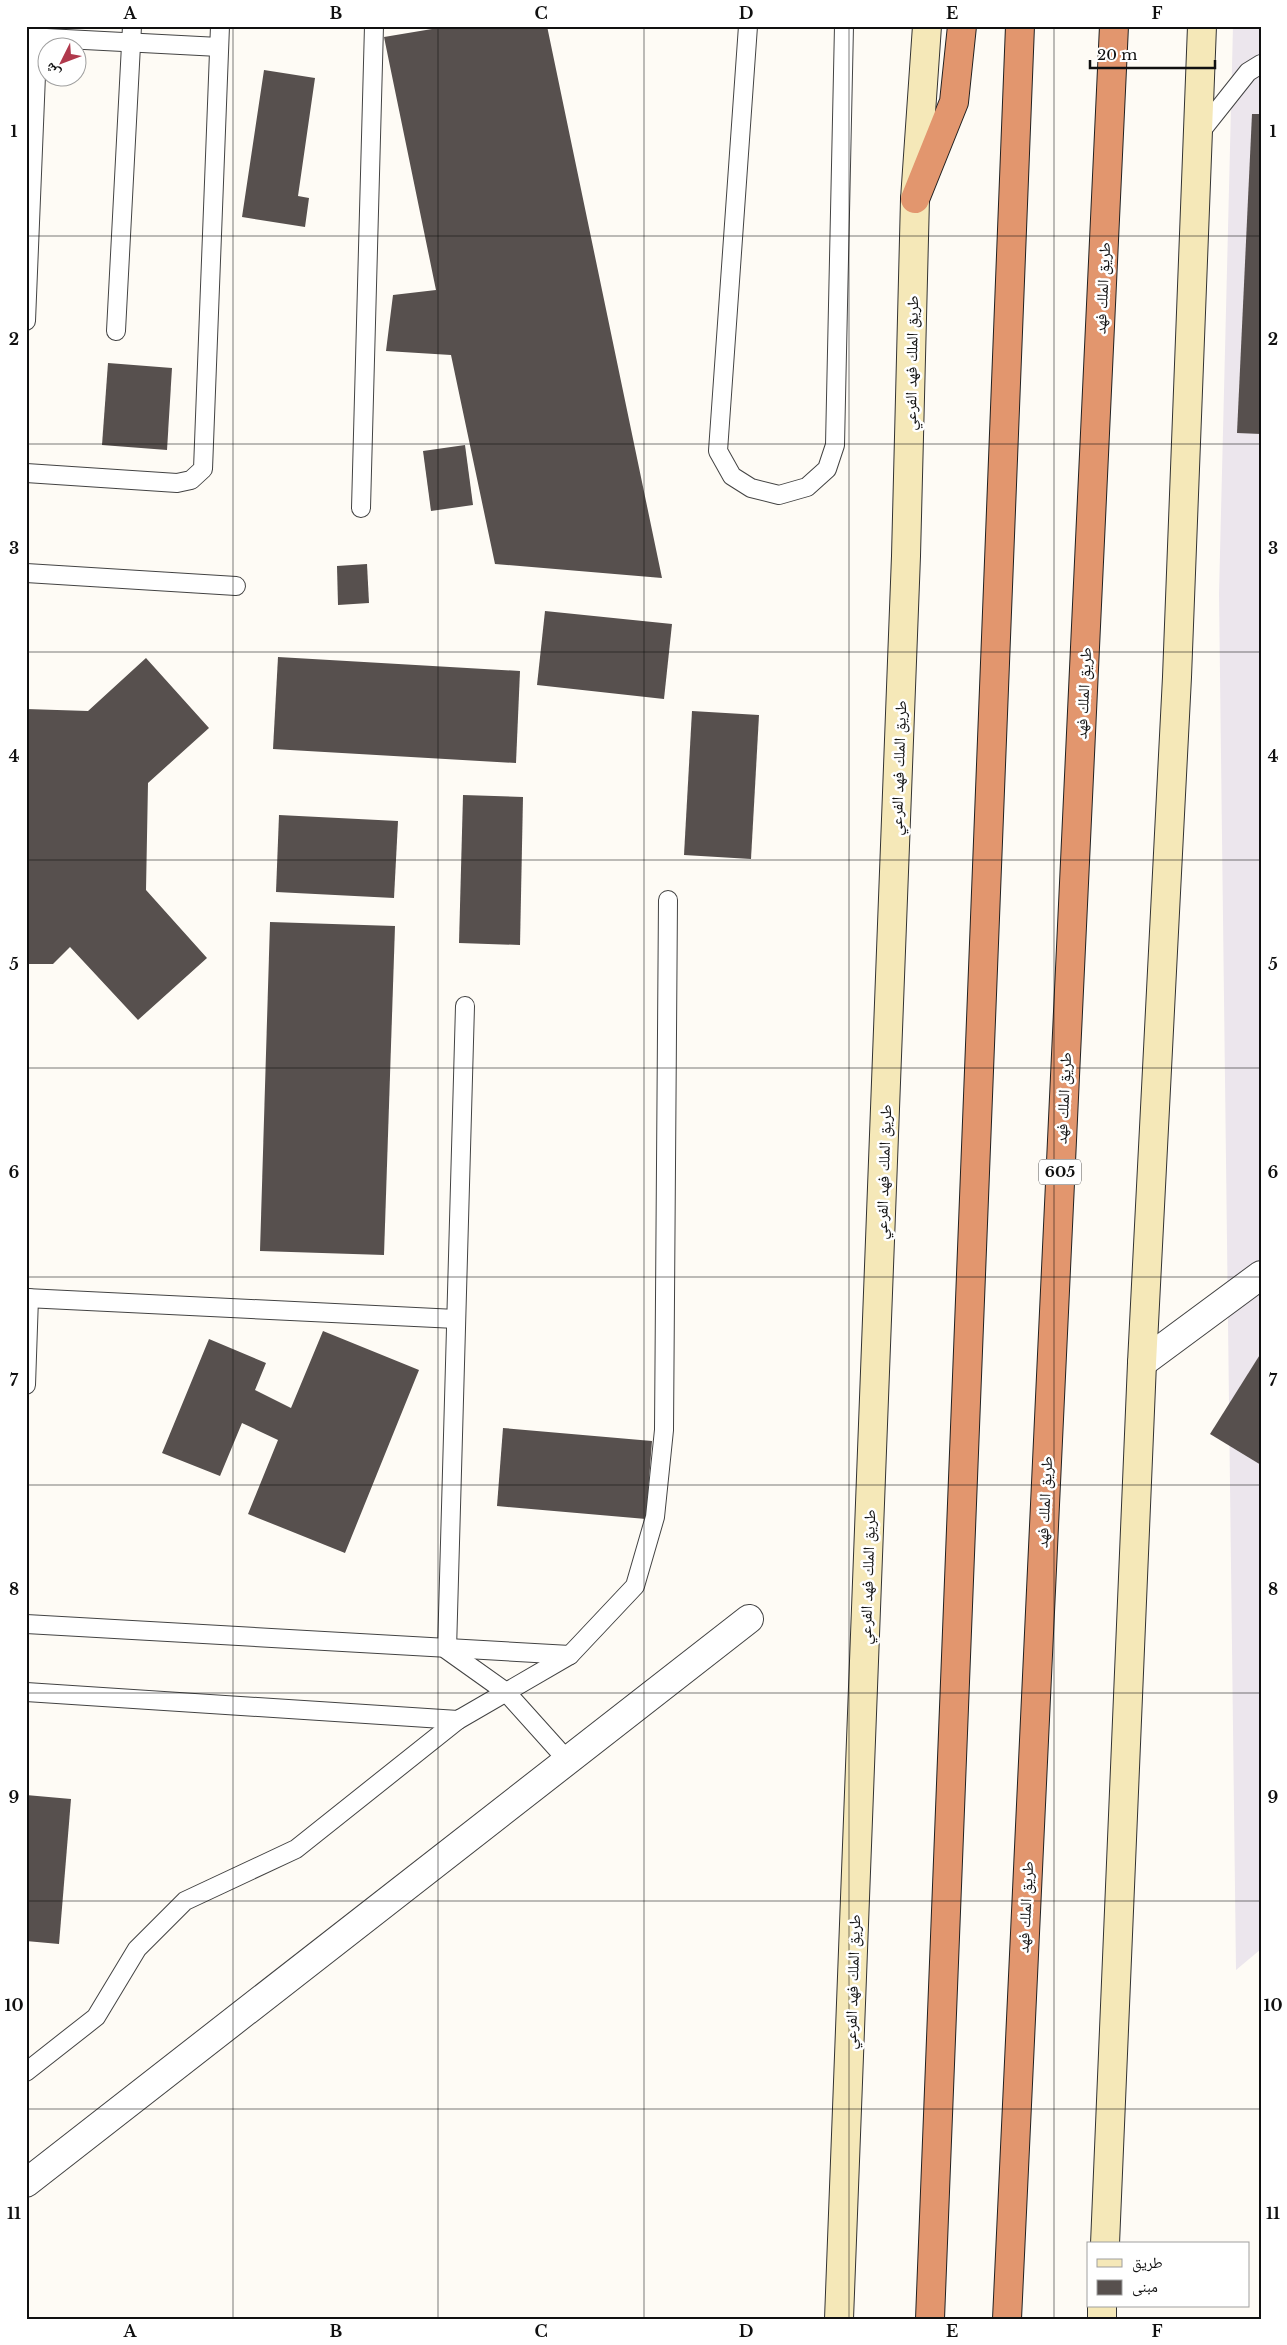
<svg xmlns="http://www.w3.org/2000/svg" width="1287" height="2345" font-family="'Libre Baskerville','Noto Naskh Arabic',serif">
<style>
.industrial{fill:#ece6ed}
.building{fill:#57504e}
.lines{fill:none;stroke-linecap:round;stroke-linejoin:round}
.service-casing{stroke:#434343;stroke-width:20}
.minor-casing{stroke:#434343;stroke-width:30}
.secondary-casing{stroke:#323232;stroke-width:30}
.motorway-casing{stroke:#212121;stroke-width:30}
.service{stroke:#fff;stroke-width:18}
.minor{stroke:#fff;stroke-width:28}
.secondary{stroke:#f5e8b8;stroke-width:28}
.motorway{stroke:#e2966e;stroke-width:28}
.grid{fill:none;stroke:#101010;stroke-width:1;stroke-opacity:0.55}
.labels{text-anchor:middle;stroke-width:5;stroke-linejoin:round;paint-order:stroke}
.shield{fill:#fff;stroke:#585858;stroke-width:1}
.shield-label{font-size:15px;font-weight:bold;fill:#101010}
.street-label{font-size:16px;fill:#101010;stroke:#fff}
.neatline{fill:none;stroke:#101010;stroke-width:2}
.grid-label{font-size:16px;text-anchor:middle;font-weight:bold;fill:#101010}
</style>
<rect width="100%" height="100%" fill="#fefbf5"/>
<!-- industrial -->
<path class="industrial" d="M1233,26H1261V1949L1236,1970L1219,594Z"/>
<!-- building -->
<g class="building">
<path d="M450,26H547L662,578L495,564L451,355L386,351L393,295L436,290L384,37Z"/>
<path d="M264,70L315,78L298,196L309,198L305,227L242,217Z"/>
<path d="M1252,114H1261V434L1237,433Z"/>
<path d="M108,363L172,368L167,450L102,445Z"/>
<path d="M465,445L473,505L431,511L423,451Z"/>
<path d="M367,564L369,603L338,605L337,566Z"/>
<path d="M545,611L672,624L664,699L537,685Z"/>
<path d="M278,657L520,671L516,763L273,749Z"/>
<path d="M146,658L209,728L148,783L146,890L207,958L138,1020L70,947L53,964H26V709L88,711Z"/>
<path d="M692,711L759,715L751,859L684,855Z"/>
<path d="M463,795L523,797L520,945L459,943Z"/>
<path d="M279,815L398,821L394,898L276,892Z"/>
<path d="M270,922L395,926L384,1255L260,1251Z"/>
<path d="M323,1331L419,1370L345,1553L248,1514L278,1440L242,1423L220,1476L162,1453L209,1339L266,1363L255,1390L291,1408Z"/>
<path d="M1261,1353V1465L1210,1434Z"/>
<path d="M503,1428L652,1441L646,1519L497,1506Z"/>
<path d="M26,1795L71,1799L59,1944L26,1941Z"/>
</g>
<g class="lines">
<!-- service casing -->
<g class="service-casing">
<g id="service">
<path d="M748,26L718,451L732,476L751,488L779,495L807,487L827,469L835,445L844,26"/>
<path d="M27,37L219,47"/>
<path d="M1198,135L1248,72L1261,64"/>
<path d="M26,321L38,26"/>
<path d="M116,331L132,26"/>
<path d="M26,473L177,483L191,480L203,469L220,26"/>
<path d="M361,508L374,26"/>
<path d="M26,573L236,586"/>
<path d="M465,1006L447,1650L506,1692L568,1761"/>
<path d="M26,1298L456,1319"/>
<path d="M26,1385L29,1298"/>
<path d="M26,1624L570,1655"/>
<path d="M26,1692L458,1720L570,1655L635,1586L655,1517L664,1430L668,900"/>
<path d="M26,2072L96,2017L137,1949L185,1901L296,1849L458,1720"/>
</g>
</g>
<!-- minor casing -->
<g class="minor-casing">
<g id="minor">
<path d="M1142,1363L1261,1275"/>
<path d="M26,2183L749,1619"/>
</g>
</g>
<!-- secondary casing -->
<g class="secondary-casing">
<g id="secondary">
<path d="M1105,2244L1142,1363L1177,677L1202,26"/>
<path d="M839,2319L906,556L915,199L927,26"/>
<path d="M1102,2319V2306"/>
</g>
</g>
<!-- motorway casing -->
<g class="motorway-casing">
<g id="motorway">
<path d="M915,199L954,102L962,26"/>
<path d="M930,2319L1020,26"/>
<path d="M1007,2319L1114,26"/>
</g>
</g>
<!-- service -->
<use href="#service" class="service"/>
<!-- minor -->
<use href="#minor" class="minor"/>
<!-- secondary -->
<use href="#secondary" class="secondary"/>
<!-- motorway -->
<use href="#motorway" class="motorway"/>
</g>
<!-- grid -->
<path class="grid" d="M233,26V2319M438,26V2319M644,26V2319M849,26V2319M1054,26V2319M26,236H1261M26,444H1261M26,652H1261M26,860H1261M26,1068H1261M26,1277H1261M26,1485H1261M26,1693H1261M26,1901H1261M26,2109H1261"/>
<g class="labels">
<!-- shield labels -->
<rect class="shield" x="1039" y="1159.5" width="42" height="25" rx="4"/>
<g class="shield-label">
<text x="1060" y="1177">605</text>
</g>
<!-- street labels -->
<g class="street-label">
<text transform="translate(1102 288) rotate(-87)" y="6">طريق الملك فهد</text>
<text transform="translate(911 363) rotate(-89)" y="6">طريق الملك فهد الفرعي</text>
<text transform="translate(1083 693) rotate(-87)" y="6">طريق الملك فهد</text>
<text transform="translate(898 768) rotate(-88)" y="6">طريق الملك فهد الفرعي</text>
<text transform="translate(1063 1098) rotate(-87)" y="6">طريق الملك فهد</text>
<text transform="translate(883 1172) rotate(-88)" y="6">طريق الملك فهد الفرعي</text>
<text transform="translate(1044 1502) rotate(-87)" y="6">طريق الملك فهد</text>
<text transform="translate(867 1577) rotate(-88)" y="6">طريق الملك فهد الفرعي</text>
<text transform="translate(1025 1907) rotate(-87)" y="6">طريق الملك فهد</text>
<text transform="translate(852 1982) rotate(-88)" y="6">طريق الملك فهد الفرعي</text>
</g>
</g>
<!-- border -->
<rect width="1287" height="2345" fill="none" stroke="#ffffff" stroke-width="55"/>
<!-- legend -->
<rect x="1087" y="2242" width="162" height="65" fill="#ffffff" stroke="#9f9f9f"/>
<rect x="1097" y="2259" width="25" height="8" fill="#f5e8b8" stroke="#9f9f9f"/>
<text x="1132" y="2268" font-size="15" fill="#101010">طريق</text>
<rect x="1097" y="2280" width="25" height="15" fill="#57504e" stroke="#9f9f9f"/>
<text x="1132" y="2292" font-size="15" fill="#101010">مبنى</text>
<!-- north arrow -->
<g transform="translate(62 62) rotate(228)"><circle r="24" fill="#ffffff" stroke="#9f9f9f"/>
<path d="M0-4L9 19L0 12L-9 19Z" fill="#b0394c"/>
<text y="-8" font-size="14" font-weight="bold" text-anchor="middle" fill="#101010">ش</text>
</g>
<!-- scale -->
<path d="M1090 60v8h125v-8" fill="none" stroke="#101010" stroke-width="2.5"/>
<text x="1097" y="60" font-size="15" fill="#101010" stroke="#ffffff" stroke-width="4" paint-order="stroke">20 m</text>
<rect x="28" y="28" width="1232" height="2290" class="neatline"/>
<g class="grid-label">
<text x="130" y="19">A</text>
<text x="336" y="19">B</text>
<text x="541" y="19">C</text>
<text x="746" y="19">D</text>
<text x="952" y="19">E</text>
<text x="1157" y="19">F</text>
<text x="14" y="137">1</text>
<text x="1273" y="137">1</text>
<text x="14" y="345">2</text>
<text x="1273" y="345">2</text>
<text x="14" y="554">3</text>
<text x="1273" y="554">3</text>
<text x="14" y="762">4</text>
<text x="1273" y="762">4</text>
<text x="14" y="970">5</text>
<text x="1273" y="970">5</text>
<text x="14" y="1178">6</text>
<text x="1273" y="1178">6</text>
<text x="14" y="1386">7</text>
<text x="1273" y="1386">7</text>
<text x="14" y="1595">8</text>
<text x="1273" y="1595">8</text>
<text x="14" y="1803">9</text>
<text x="1273" y="1803">9</text>
<text x="14" y="2011">10</text>
<text x="1273" y="2011">10</text>
<text x="14" y="2219">11</text>
<text x="1273" y="2219">11</text>
<text x="130" y="2337">A</text>
<text x="336" y="2337">B</text>
<text x="541" y="2337">C</text>
<text x="746" y="2337">D</text>
<text x="952" y="2337">E</text>
<text x="1157" y="2337">F</text>
</g>
</svg>
